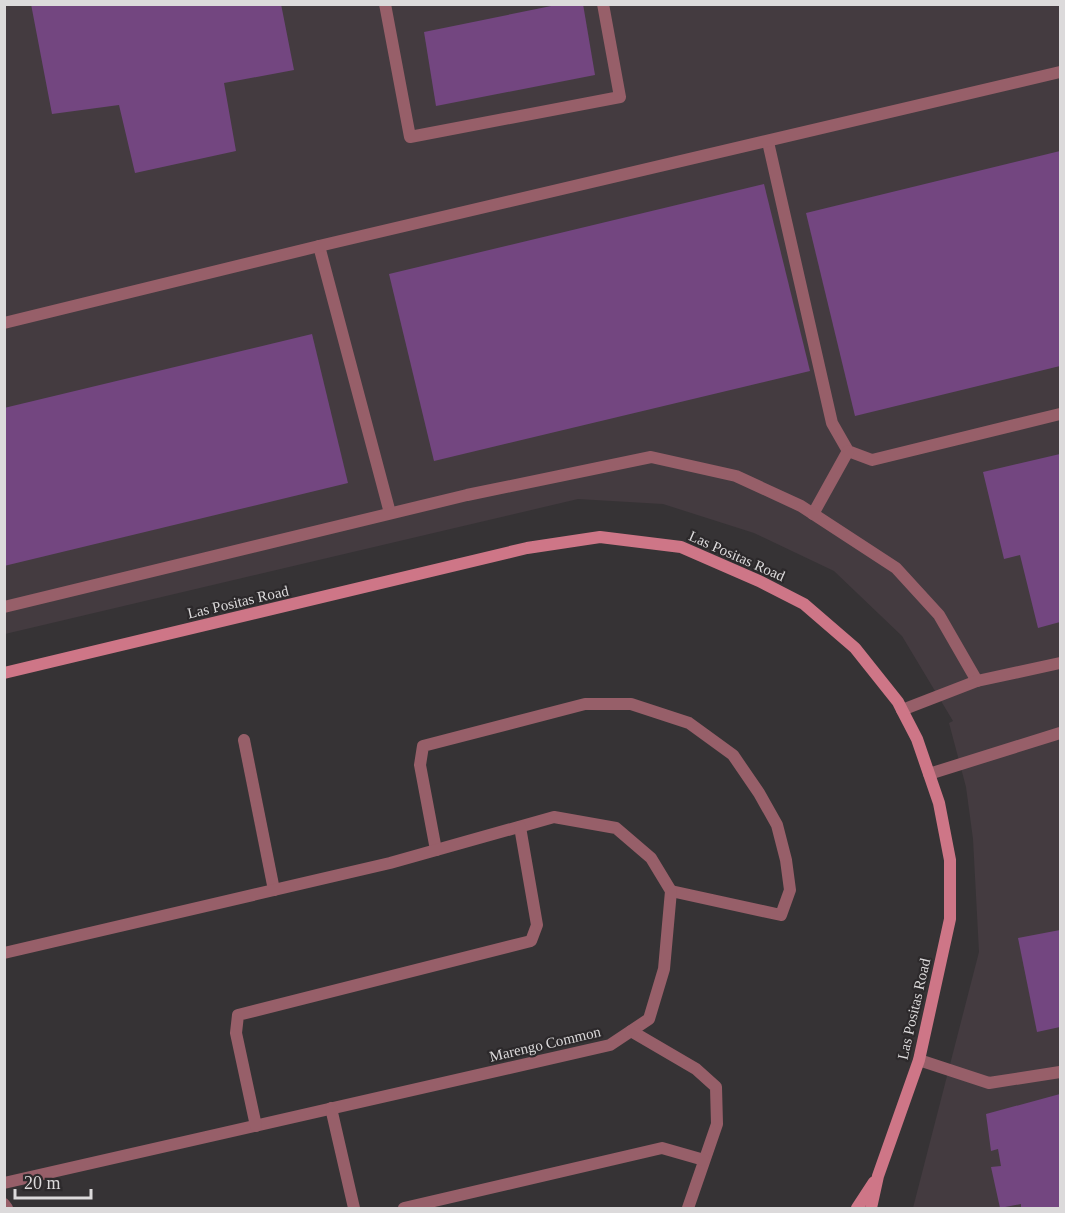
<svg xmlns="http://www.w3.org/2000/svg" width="1065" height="1213" font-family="'Times New Roman',serif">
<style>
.built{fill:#443b40}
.building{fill:#734680}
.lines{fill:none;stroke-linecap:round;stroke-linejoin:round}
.lane{stroke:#975f69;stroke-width:12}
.street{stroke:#975f69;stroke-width:12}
.secondary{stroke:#ce7687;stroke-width:12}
.labels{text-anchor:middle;stroke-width:4.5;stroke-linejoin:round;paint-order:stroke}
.street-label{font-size:15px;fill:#dcdadb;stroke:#2c292b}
</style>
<rect width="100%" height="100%" fill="#363335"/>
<!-- built -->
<path class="built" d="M4,5H1060V1208H913L979,952L973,839L966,787L949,723L953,721L902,636L834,571L754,533L663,504L578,499L5,634Z"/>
<!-- building -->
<g class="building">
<path d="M31,4H281L294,70L224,83L236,151L135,173L119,105L52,114Z"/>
<path d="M561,4H583L595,75L436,106L424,32Z"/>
<path d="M1060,151V366L855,416L806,213Z"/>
<path d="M764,184L810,371L434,461L389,274Z"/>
<path d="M312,334L348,483L4,566V408Z"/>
<path d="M1060,454V622L1038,628L1020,555L1004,559L983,472Z"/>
<path d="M1060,930V1027L1037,1032L1018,938Z"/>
<path d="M1060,1094V1208H1021V1204L1000,1208L991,1167L1001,1166L998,1149L991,1151L986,1114Z"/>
</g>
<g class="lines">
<!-- lane -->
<g class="lane">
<path d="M385,4L410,137L620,97L603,4"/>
<path d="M768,142L832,423L848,451L872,460L1060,414"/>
<path d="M319,246L390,513"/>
<path d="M4,323L319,246L1060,72"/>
<path d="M813,514L848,451"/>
<path d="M4,607L467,495L651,457L736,476L801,506L896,568L939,615L977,681"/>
<path d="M902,710L977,681L1060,663"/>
<path d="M244,740L274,890"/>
<path d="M929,774L1060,733"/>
<path d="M919,1060L989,1083L1060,1072"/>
</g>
<!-- street -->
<g class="street">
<path d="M436,850L420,765L423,746L585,704H631L689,723L733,755L759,793L777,825L786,860L790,890L781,915L671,891"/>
<path d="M4,953L390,863L554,817L616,828L651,858L671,891L664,969L649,1019L610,1045L4,1183"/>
<path d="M631,1031L696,1069L716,1087L717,1124L688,1208"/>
<path d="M331,1108L354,1208"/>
<path d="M256,1126L236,1033L238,1015L531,941L537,925L520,827"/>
<path d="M4,1204L7,1208"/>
<path d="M404,1208L662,1148L704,1160"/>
</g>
<!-- secondary -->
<g class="secondary">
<path d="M4,673L527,548L600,537L681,547L759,581L804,604L855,648L898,702L902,710L917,739L939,803L950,860V919L919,1060L878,1176L871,1208"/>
<path d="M857,1208L874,1182"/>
</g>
</g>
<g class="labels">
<!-- street labels -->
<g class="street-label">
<text transform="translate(737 556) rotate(24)" y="5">Las Positas Road</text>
<text transform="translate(238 602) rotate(-13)" y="5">Las Positas Road</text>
<text transform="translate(914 1009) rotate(-77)" y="5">Las Positas Road</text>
<text transform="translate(545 1044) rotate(-13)" y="5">Marengo Common</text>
</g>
</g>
<!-- border -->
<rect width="1065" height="1213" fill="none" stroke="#dcdadb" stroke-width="12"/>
<!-- scale -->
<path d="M15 1189v9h76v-9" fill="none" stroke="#dcdadb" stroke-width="3"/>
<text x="24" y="1189" font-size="18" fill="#dcdadb" stroke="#2c292b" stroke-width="4.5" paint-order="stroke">20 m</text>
</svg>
